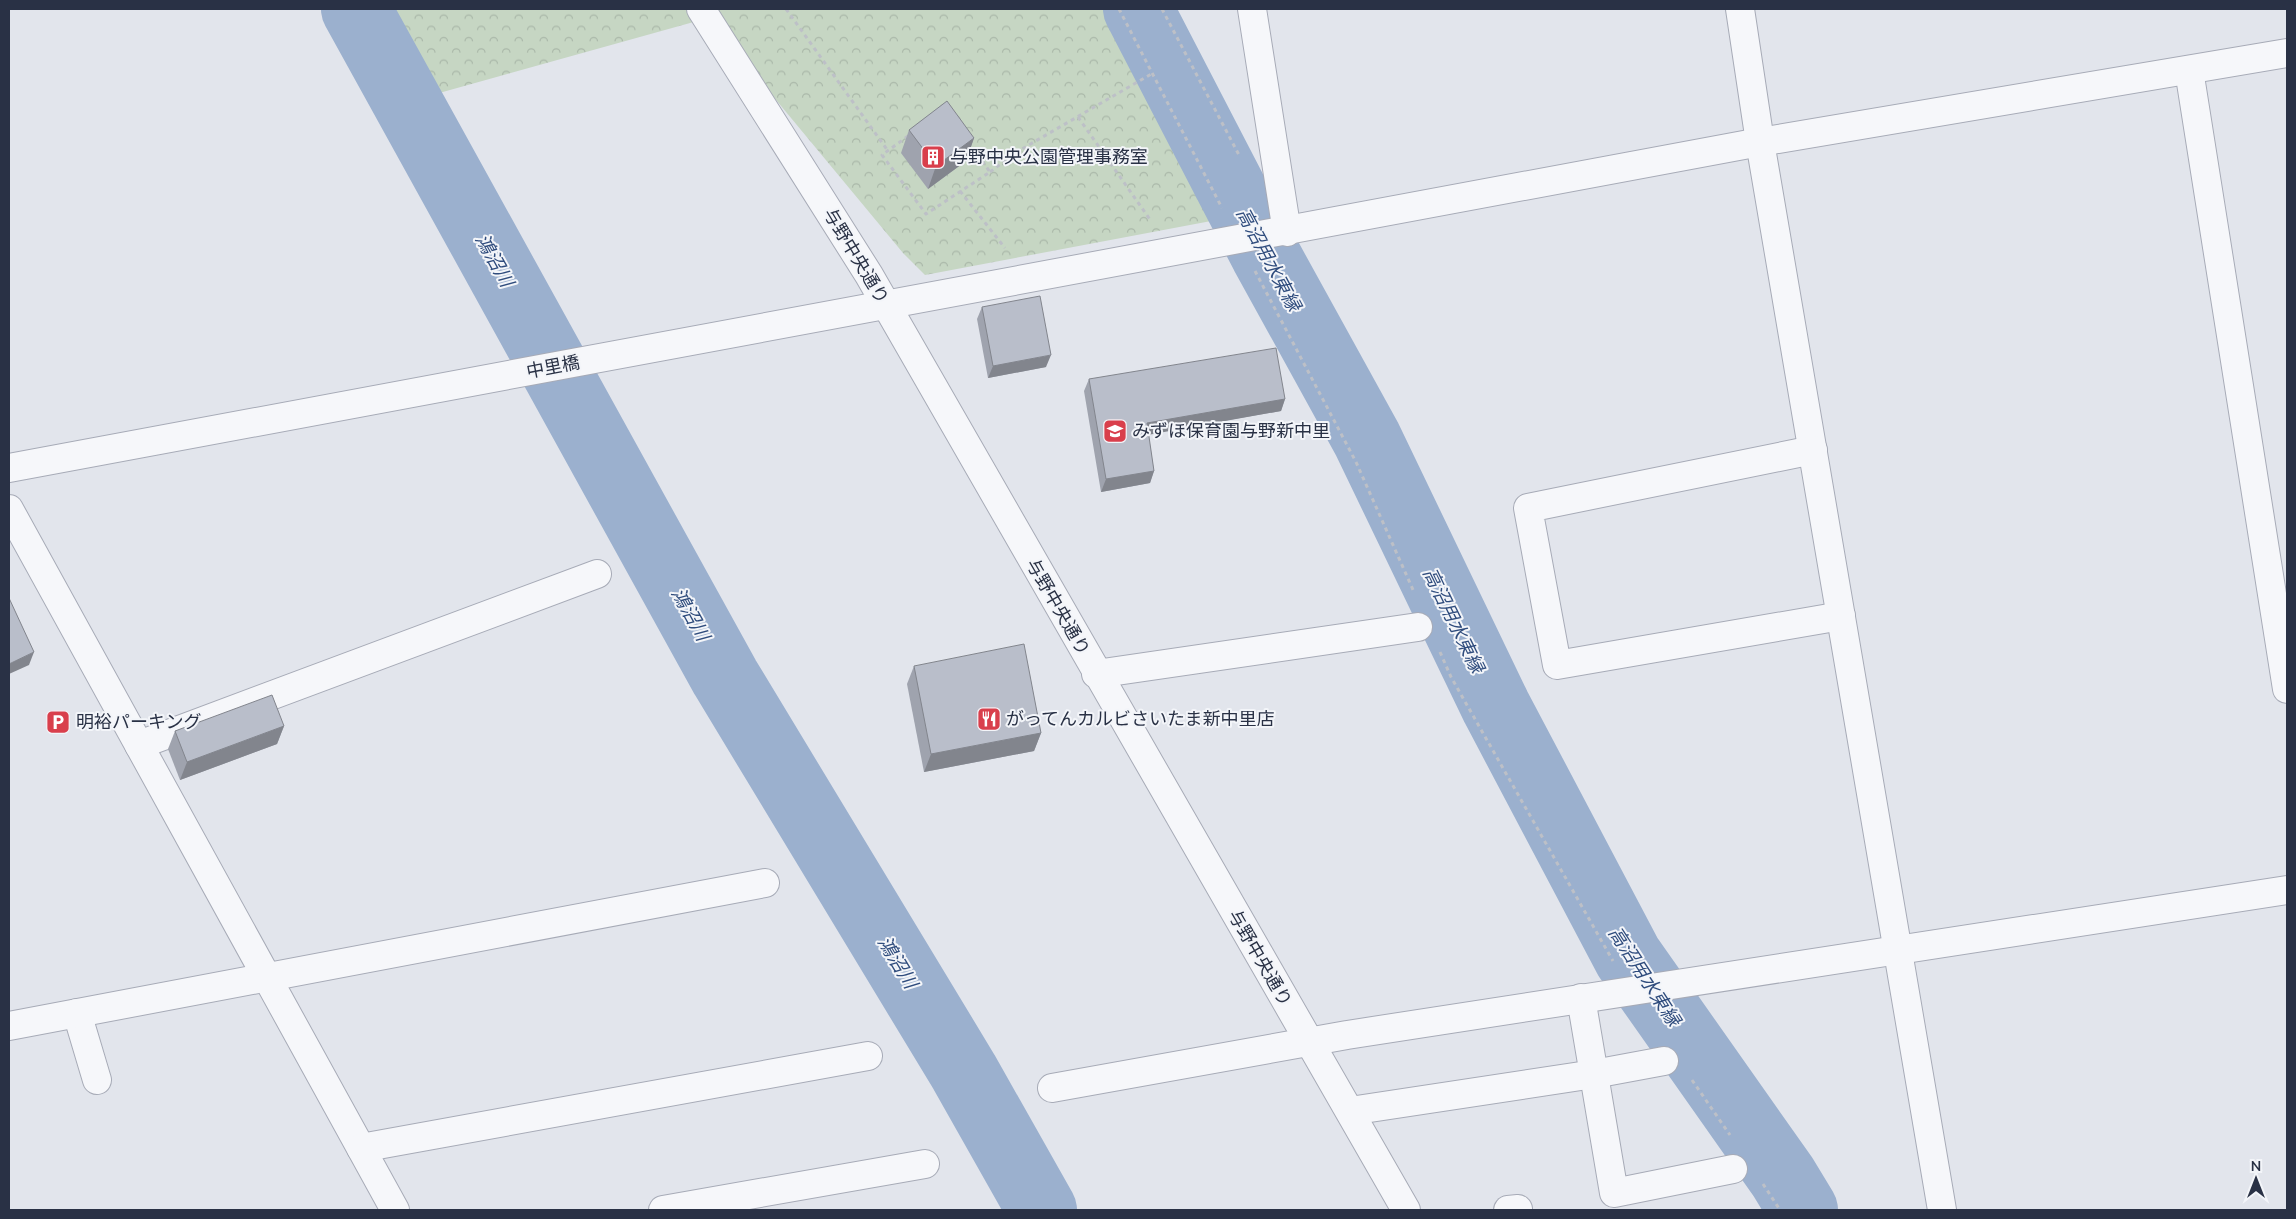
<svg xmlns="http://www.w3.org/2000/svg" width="2296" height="1219" font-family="'Nunito Sans','Noto Sans JP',sans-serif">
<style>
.forest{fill:url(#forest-crowns)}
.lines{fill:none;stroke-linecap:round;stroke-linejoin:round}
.river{stroke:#9bb0ce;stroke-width:70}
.minor-casing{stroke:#a7abb7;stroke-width:30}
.path{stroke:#bdc0c7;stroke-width:3;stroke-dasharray:4 4;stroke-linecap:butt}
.minor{stroke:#f6f7fa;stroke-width:28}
.wall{fill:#9fa3ae}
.shaded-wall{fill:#82858d}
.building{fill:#b9beca;stroke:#82858d}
.labels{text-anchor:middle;stroke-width:4;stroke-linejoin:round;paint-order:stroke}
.poi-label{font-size:18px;fill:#293145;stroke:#f3f5f9;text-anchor:start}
.street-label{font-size:18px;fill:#293145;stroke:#f3f5f9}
.water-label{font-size:19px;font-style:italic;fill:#2f4c7d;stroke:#f3f5f9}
</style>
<defs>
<pattern id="forest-crowns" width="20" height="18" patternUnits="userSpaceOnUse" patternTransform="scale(1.25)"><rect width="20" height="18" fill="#c6d6c3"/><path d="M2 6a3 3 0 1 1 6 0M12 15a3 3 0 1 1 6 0" fill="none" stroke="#aab8a9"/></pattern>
</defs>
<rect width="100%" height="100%" fill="#e2e5ec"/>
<!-- forest -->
<path class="forest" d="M353,9H1118L1227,218L925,275L903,253L708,18L407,102Z"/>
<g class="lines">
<!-- river -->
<g class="river">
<path d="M356,9L725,677L964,1072L1042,1210"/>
<path d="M1138,9L1265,254L1367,439L1496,707L1628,957L1783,1177L1803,1210"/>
</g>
<!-- minor casing -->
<g class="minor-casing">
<g id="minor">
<path d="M701,9L869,275L1406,1210"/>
<path d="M1252,9L1287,232"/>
<path d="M1740,9L1760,142L1942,1210"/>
<path d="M2189,70L2287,689"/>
<path d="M1813,450L1528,508L1557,665L1841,616"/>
<path d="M9,468L1760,142L2287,53"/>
<path d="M9,509L395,1210"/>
<path d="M1096,674L1418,627"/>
<path d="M139,745L597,574"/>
<path d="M1581,998L1614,1193L1733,1169"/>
<path d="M77,1013L97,1080"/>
<path d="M9,1026L765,883"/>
<path d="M1052,1088L1347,1035L2287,890"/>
<path d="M1350,1111L1594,1074L1664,1061"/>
<path d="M361,1148L868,1056"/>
<path d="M663,1210L925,1164"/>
<path d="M1508,1210L1518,1209"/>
</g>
</g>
<!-- path -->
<g class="path">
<path d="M786,9L888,151"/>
<path d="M1119,9L1222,208"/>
<path d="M1162,9L1239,155"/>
<path d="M945,109L990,172L926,214L882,155Z"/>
<path d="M1078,117L1151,221"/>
<path d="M990,172L1015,153L1153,73"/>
<path d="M960,191L1005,248"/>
<path d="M1255,271L1356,462L1414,592"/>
<path d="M1440,652L1451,677L1613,961"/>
<path d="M1692,1080L1730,1135"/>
<path d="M1763,1184L1780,1210"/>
</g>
<!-- minor -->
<use href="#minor" class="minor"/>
</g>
<!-- wall -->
<g class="wall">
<path d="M909,130L974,138L966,161L928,189L901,153Z"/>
<path d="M982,307L1046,367L988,378L977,319Z"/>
<path d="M1089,379L1285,399L1281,411L1148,434L1154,471L1150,483L1101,492L1084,391Z"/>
<path d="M914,666L1041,733L1034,751L924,772L907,684Z"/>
<path d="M284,726L277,744L180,780L168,749L175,731Z"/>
</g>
<!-- shaded-wall -->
<g class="shaded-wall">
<path d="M974,138L966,161L928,189L936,166Z"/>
<path d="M1051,355L1046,367L988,378L993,366Z"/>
<path d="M1285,399L1281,411L1142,436L1147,423Z"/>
<path d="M1154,471L1150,483L1101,492L1106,479Z"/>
<path d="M34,652L29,665L9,674V664Z"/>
<path d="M284,726L277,744L180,780L187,762Z"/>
<path d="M1041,733L1034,751L924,772L931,754Z"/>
</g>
<!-- building -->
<g class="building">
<path d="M947,101L974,138L936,166L909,130Z"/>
<path d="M1040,296L1051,355L993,366L982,307Z"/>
<path d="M1276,348L1285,399L1147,423L1154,471L1106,479L1089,379Z"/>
<path d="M9,598L34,652L9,664Z"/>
<path d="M1024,644L1041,733L931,754L914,666Z"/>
<path d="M272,695L284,726L187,762L175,731Z"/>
</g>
<!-- icons -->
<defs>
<g id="building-square" transform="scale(1.25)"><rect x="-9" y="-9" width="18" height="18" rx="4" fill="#d93f4c" stroke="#f3f5f9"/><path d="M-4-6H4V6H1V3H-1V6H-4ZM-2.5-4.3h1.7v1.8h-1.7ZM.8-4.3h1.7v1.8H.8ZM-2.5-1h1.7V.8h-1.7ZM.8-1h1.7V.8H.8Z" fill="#fff"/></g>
<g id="school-square" transform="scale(1.25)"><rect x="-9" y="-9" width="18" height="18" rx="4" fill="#d93f4c" stroke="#f3f5f9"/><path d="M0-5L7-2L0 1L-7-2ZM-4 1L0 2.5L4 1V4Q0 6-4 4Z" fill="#fff"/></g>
<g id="restaurant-square" transform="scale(1.25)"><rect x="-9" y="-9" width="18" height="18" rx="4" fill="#d93f4c" stroke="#f3f5f9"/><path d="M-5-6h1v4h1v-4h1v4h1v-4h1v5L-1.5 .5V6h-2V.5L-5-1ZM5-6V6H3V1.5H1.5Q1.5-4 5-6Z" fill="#fff"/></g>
<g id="parking-square" transform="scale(1.25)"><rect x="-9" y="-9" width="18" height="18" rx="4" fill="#d93f4c" stroke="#f3f5f9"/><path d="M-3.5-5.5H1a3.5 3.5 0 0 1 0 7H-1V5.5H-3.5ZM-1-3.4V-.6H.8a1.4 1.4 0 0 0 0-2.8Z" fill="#fff"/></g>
</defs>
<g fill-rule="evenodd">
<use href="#building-square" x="933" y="157"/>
<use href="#school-square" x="1115" y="431"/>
<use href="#restaurant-square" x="989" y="719"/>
<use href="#parking-square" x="58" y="722"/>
</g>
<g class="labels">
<!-- poi labels -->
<g class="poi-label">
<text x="950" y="163">与野中央公園管理事務室</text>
<text x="1132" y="437">みずほ保育園与野新中里</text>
<text x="1006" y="725">がってんカルビさいたま新中里店</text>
<text x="76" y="728">明裕パーキング</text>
</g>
<!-- street labels -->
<g class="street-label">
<text transform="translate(856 256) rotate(59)" y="6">与野中央通り</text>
<text transform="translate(553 367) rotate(-11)" y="6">中里橋</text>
<text transform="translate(1058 607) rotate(60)" y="6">与野中央通り</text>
<text transform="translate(1260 958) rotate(60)" y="6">与野中央通り</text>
</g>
<!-- water labels -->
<g class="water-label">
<text transform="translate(1269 259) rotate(62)" y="7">高沼用水東縁</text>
<text transform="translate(495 260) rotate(61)" y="7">鴻沼川</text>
<text transform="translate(691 614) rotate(61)" y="7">鴻沼川</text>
<text transform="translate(1454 620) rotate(64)" y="7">高沼用水東縁</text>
<text transform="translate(898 962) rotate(59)" y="7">鴻沼川</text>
<text transform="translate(1645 976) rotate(57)" y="7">高沼用水東縁</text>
</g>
</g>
<!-- border -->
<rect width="2296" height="1219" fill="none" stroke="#293145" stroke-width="20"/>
<!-- north arrow -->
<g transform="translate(2256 1179)" stroke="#f3f5f9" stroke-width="4" paint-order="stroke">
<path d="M0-4L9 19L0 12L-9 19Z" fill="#293145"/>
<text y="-8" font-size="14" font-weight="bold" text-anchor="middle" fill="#293145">N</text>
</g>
</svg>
